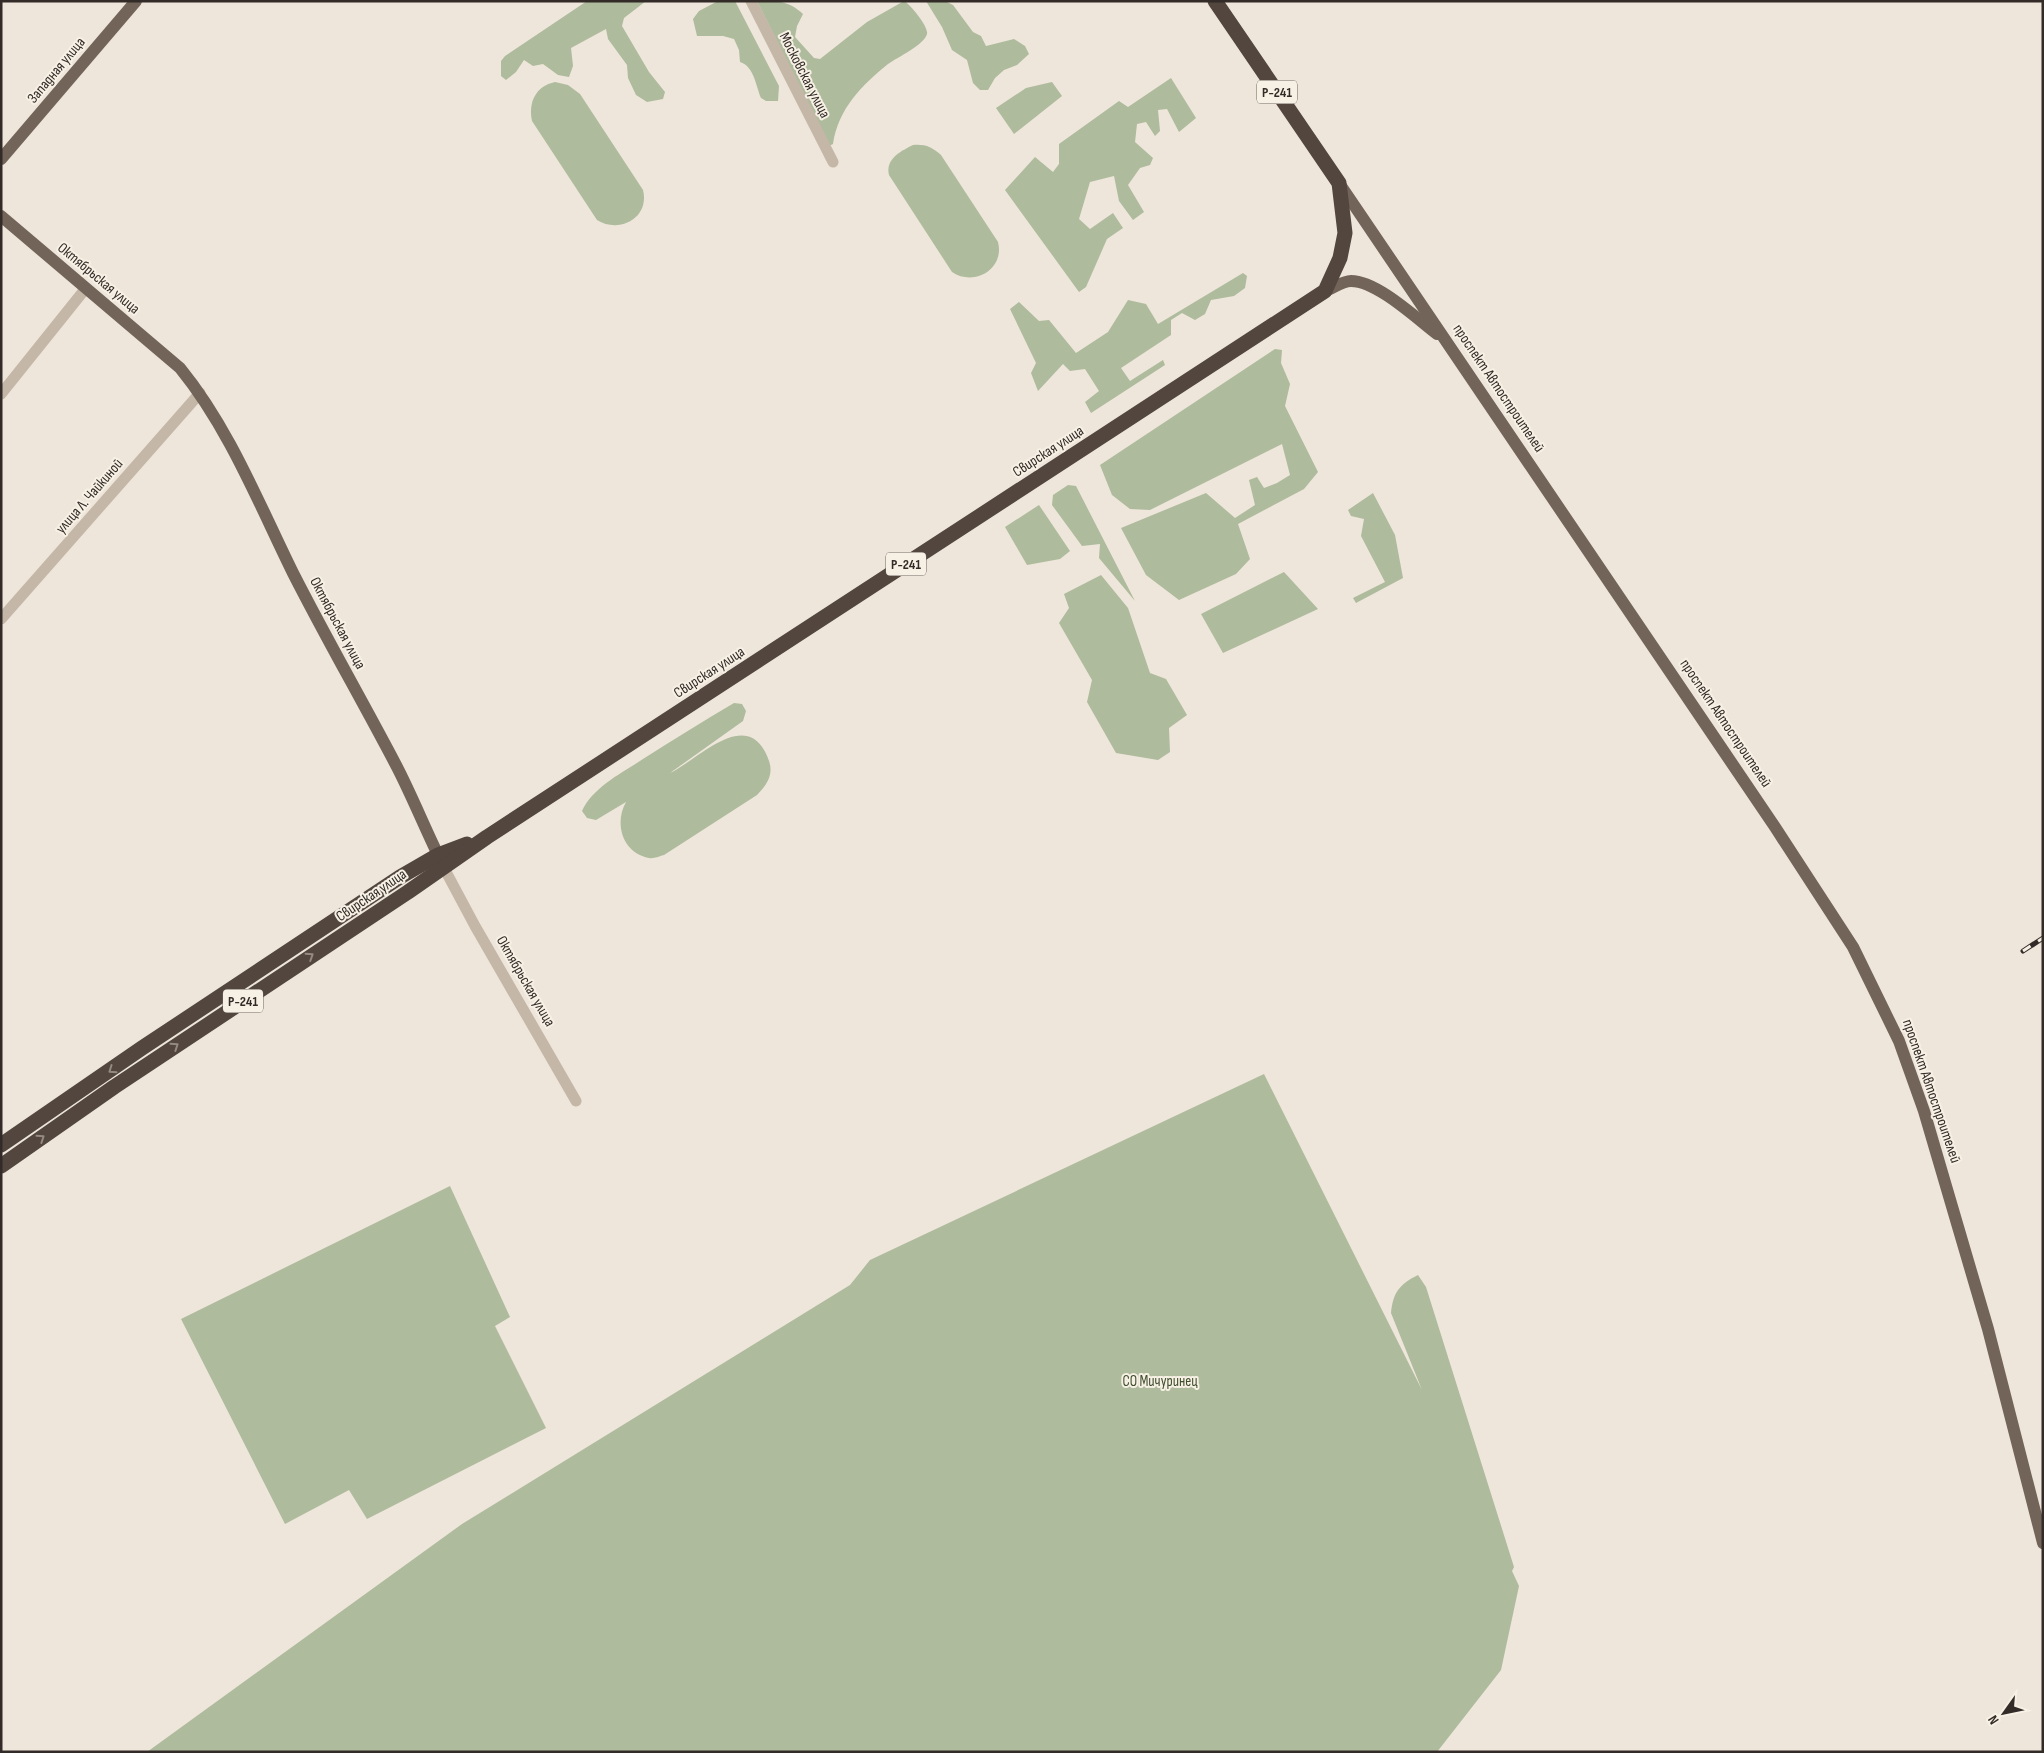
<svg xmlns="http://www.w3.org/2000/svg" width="2044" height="1753" font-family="'Sofia Sans Condensed',sans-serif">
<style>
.green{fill:#aebb9c}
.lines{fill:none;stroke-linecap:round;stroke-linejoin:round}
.minor{stroke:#c5b7a7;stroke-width:11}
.major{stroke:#736459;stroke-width:12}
.highway{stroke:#52463f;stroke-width:15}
.rail-casing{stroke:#322b27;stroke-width:5}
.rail{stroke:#f7f0e5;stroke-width:3;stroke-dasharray:9;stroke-linecap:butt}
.oneway{stroke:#948a81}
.labels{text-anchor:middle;stroke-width:4;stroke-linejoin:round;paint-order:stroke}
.shield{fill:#f7f0e5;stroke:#6d6660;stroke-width:1}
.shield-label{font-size:14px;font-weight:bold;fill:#322b27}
.street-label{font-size:15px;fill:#322b27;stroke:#f7f0e5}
.park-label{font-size:15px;fill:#3f4e2d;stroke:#f7f0e5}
</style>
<rect width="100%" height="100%" fill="#eee6da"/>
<!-- green -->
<g class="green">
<path d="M587,1H646L624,18L622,26L649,72L665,92L663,99L647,102L636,95L628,78L627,65L608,39L606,29L571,48L573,66L569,77L558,75L543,64L533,66L524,60L516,72L506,80L501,76V61L505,56Z"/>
<path d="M718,1H735L779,86L778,101H766L761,98C756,86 754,66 740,62L739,50L734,39L723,36H697L693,19L699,11Z"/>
<path d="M757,1C777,1 788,0 803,14L797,26L795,37L814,58L820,59L867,22L904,1C910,4 929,27 927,34C924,45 898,57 888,64C862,85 838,109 833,144L829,146Z"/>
<path d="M926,1H945L953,5L973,32L981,36L986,46L1014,39L1025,46L1029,54L1017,65L1004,70L995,78L988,90H980L973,83L967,60L952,50L942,27Z"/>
<path d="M1171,78L1196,118L1179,132L1167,109L1158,110L1160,131L1155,136L1146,122L1137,124L1135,142L1153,158L1150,165L1140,168L1128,185L1144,212L1133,220L1119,201L1114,176L1090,182L1079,219L1090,229L1113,213L1123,228L1107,239L1086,287L1079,292L1005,190L1035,157L1053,172L1059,164V144L1119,101L1128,107Z"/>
<path d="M555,82L568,85L580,94L643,190C650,218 619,234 597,220L532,121C528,102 536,86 555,82Z"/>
<path d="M1052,82L1062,96L1014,134L996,108L1026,88Z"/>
<path d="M913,145C925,144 932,147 941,155L998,242C1005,269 974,287 952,272L889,175C885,159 901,151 913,145Z"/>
<path d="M1243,273L1247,276L1245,288L1234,296L1211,300L1205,314L1195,320L1182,313L1171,320V335L1121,368L1130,381L1163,360L1165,365L1091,413L1085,402L1099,391L1085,369L1070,371L1063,364L1038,391L1031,373L1036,363L1010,309L1019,302L1039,321L1049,320L1076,353L1108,332L1128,300L1146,304L1158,324Z"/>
<path d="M1275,349L1282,350L1281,363L1290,384L1285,406L1318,472L1304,489L1238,524L1250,559L1236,574L1179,600L1146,575L1121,528L1206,493L1235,518L1255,505L1249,480L1257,477L1264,488L1277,483L1290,475L1282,444L1150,510L1130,509L1112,495L1100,465Z"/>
<path d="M1068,485L1076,486L1135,601L1099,558L1100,544L1082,546L1052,505L1053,495Z"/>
<path d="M1373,493L1395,535L1403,578L1356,603L1353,598L1385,582L1361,536L1364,519L1351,516L1348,510Z"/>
<path d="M1039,505L1070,551L1060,559L1027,565L1005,527Z"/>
<path d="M1284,572L1318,609L1223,653L1201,614Z"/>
<path d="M1101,575L1128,608L1150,673L1166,679L1187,715L1169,728L1170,752L1158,760L1116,753L1087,702L1092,680L1059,623L1069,608L1064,594Z"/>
<path d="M734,703L742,704L746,711L743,721L670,773C698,760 749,703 769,761C774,775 766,786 757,795L664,855C660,856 654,859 649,858C622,853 614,823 626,802L596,820L587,818L582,811C593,787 622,773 643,759C673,740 703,721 734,703Z"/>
<path d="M1264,1074L1422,1390L1391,1313C1393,1292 1400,1284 1418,1275L1426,1287L1514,1567L1512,1571L1519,1586L1501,1670L1437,1752H147L462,1524L850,1285L870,1260Z"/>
<path d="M450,1186L510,1317L495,1326L546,1428L367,1519L349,1490L285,1524L181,1319Z"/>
</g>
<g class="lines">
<!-- minor -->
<g class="minor">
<path d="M751,1L833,162"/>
<path d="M1,394L86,288"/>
<path d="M1,619L200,393"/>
<path d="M444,868L475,926L576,1101"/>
</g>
<!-- major -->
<g class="major">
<path d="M1,159L136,1"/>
<path d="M1339,183L1775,827L1853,947L1899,1041L1924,1111L1988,1329L2043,1543"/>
<path d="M1,216L180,368C229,428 259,504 293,573C326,638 363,702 397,767C413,798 426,831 442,863"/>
<path d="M1325,291C1333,288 1343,281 1351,281C1377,281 1416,318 1437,334"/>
</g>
<!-- highway -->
<g class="highway">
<path d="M1,1145L142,1048L400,877L438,855L467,844"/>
<path d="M1,1166L114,1087L408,892L487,837L1325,291L1340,258L1345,233L1339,183L1215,1"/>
</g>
<!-- rail casing -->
<g class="rail-casing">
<path id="rail" d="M2023,951L2043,938"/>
</g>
<!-- rail -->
<use href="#rail" class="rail"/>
</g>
<!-- one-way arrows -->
<defs><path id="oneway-chevron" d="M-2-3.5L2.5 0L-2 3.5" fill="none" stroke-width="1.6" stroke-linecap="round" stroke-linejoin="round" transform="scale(1.25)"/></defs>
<g class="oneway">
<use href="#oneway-chevron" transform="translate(310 956) rotate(-33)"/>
<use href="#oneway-chevron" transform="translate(175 1046) rotate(-34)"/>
<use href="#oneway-chevron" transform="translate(112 1070) rotate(145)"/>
<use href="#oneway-chevron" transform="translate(41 1138) rotate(-34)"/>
</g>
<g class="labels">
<!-- shield labels -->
<g class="shield">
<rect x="1257" y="80.5" width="40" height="23" rx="4"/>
<rect x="886" y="552.5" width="40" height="23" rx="4"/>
<rect x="223" y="989.5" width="40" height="23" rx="4"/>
</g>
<g class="shield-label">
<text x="1277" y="97">Р-241</text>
<text x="906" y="569">Р-241</text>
<text x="243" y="1006">Р-241</text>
</g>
<!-- street labels -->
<g class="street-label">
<text transform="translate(56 70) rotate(-50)" y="5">Западная улица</text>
<text transform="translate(805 75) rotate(63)" y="5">Московская улица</text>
<text transform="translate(99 278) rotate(40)" y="5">Октябрьская улица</text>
<text transform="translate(1499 388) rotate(56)" y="5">проспект Автостроителей</text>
<text transform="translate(1048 451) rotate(-33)" y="5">Свирская улица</text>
<text transform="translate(89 496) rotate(-49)" y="5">улица Л. Чайкиной</text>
<text transform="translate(338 623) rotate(62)" y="5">Октябрьская улица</text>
<text transform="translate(709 672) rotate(-33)" y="5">Свирская улица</text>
<text transform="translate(1726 723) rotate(56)" y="5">проспект Автостроителей</text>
<text transform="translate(371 895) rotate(-34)" y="5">Свирская улица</text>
<text transform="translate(526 981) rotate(60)" y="5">Октябрьская улица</text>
<text transform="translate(1932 1091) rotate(71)" y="5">проспект Автостроителей</text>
</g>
<!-- park labels -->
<g class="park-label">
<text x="1160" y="1386">СО Мичуринец</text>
</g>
</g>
<!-- border -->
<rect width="2044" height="1753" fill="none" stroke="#322b27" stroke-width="5"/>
<!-- north arrow -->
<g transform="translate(2004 1713) rotate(237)" stroke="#f7f0e5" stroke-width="4" paint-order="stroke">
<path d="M0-4L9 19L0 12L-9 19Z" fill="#322b27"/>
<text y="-8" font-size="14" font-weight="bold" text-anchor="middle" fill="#322b27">N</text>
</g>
</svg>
